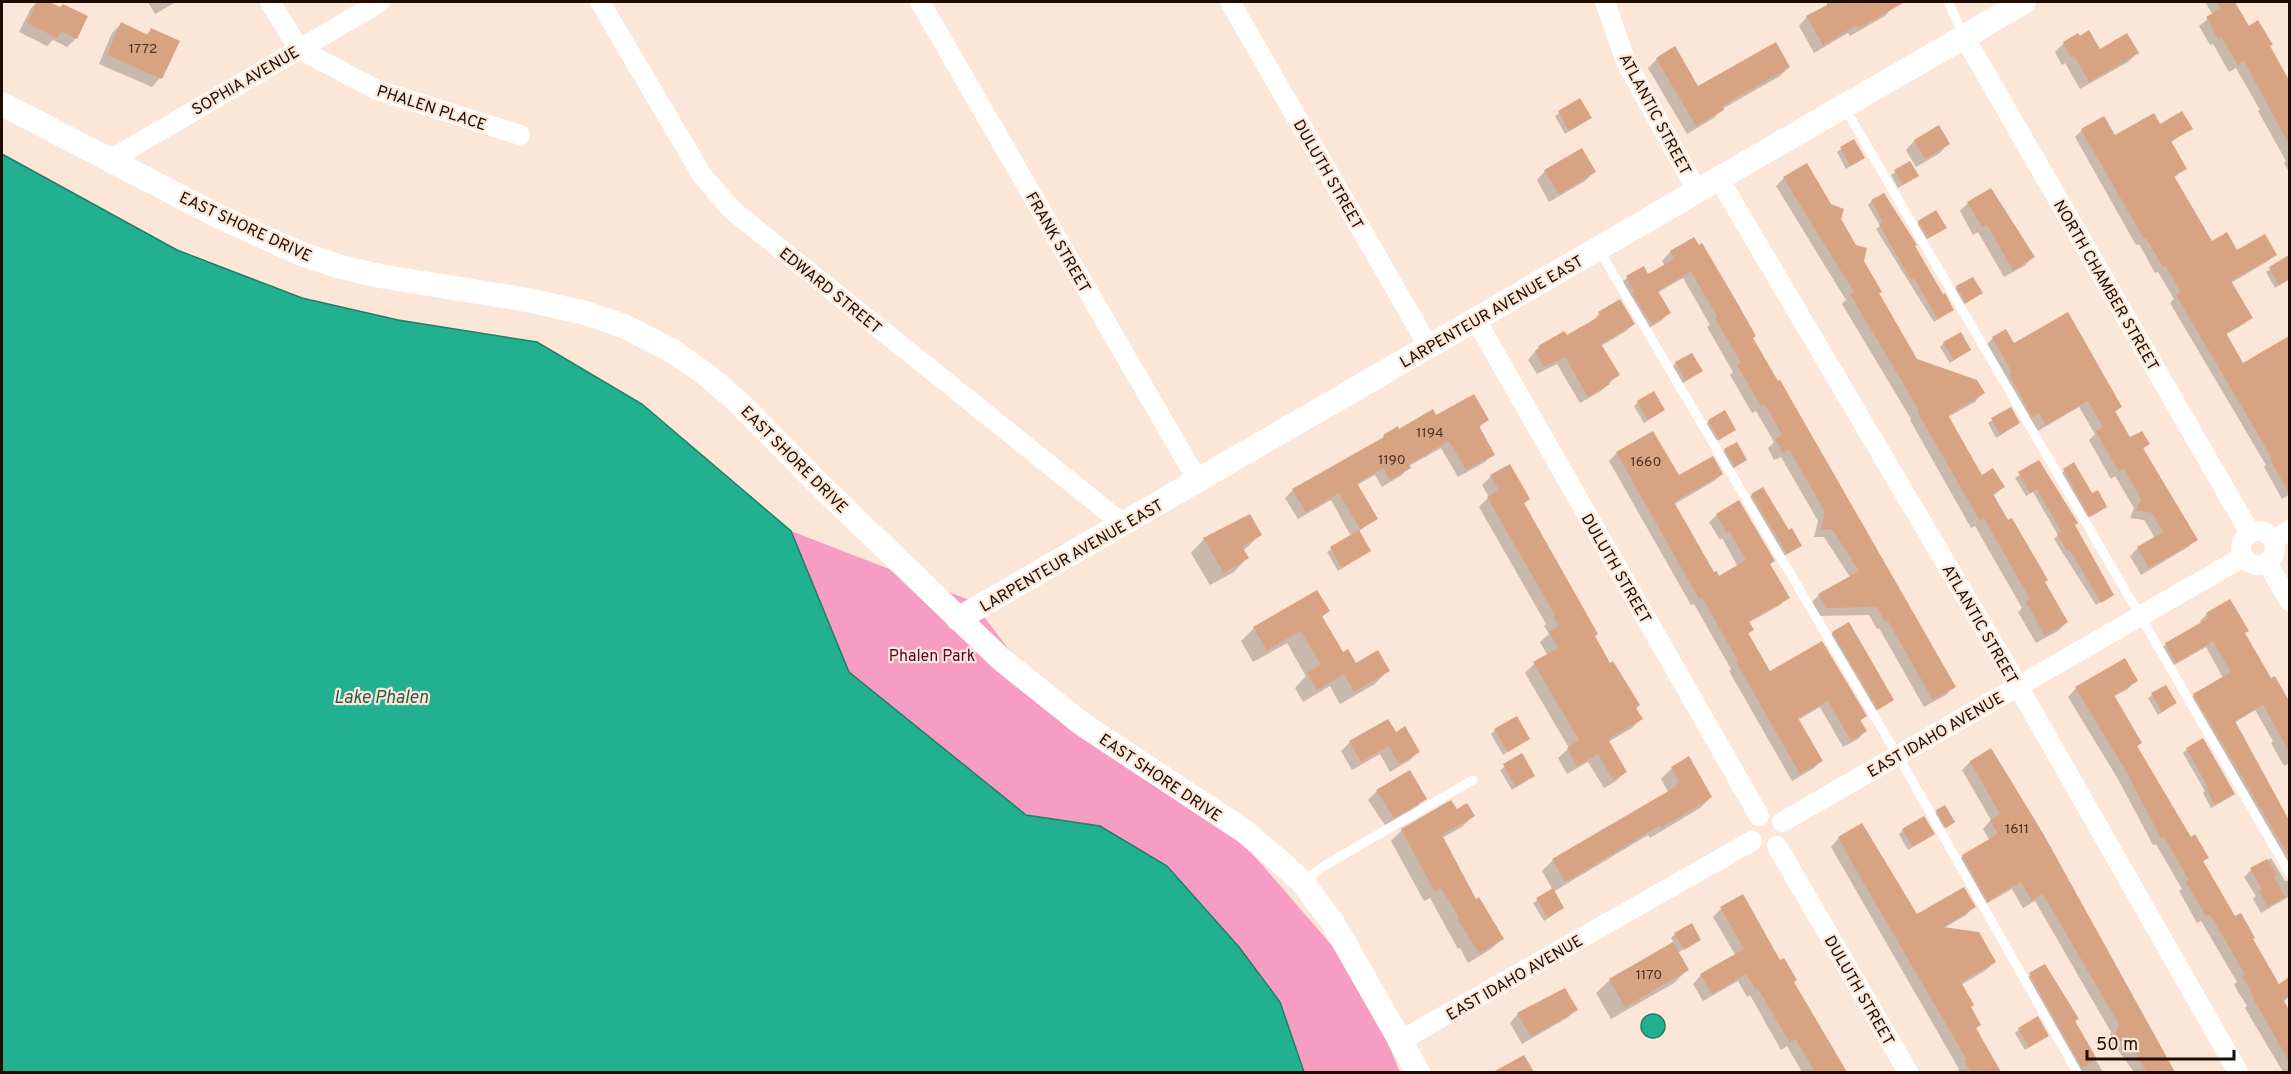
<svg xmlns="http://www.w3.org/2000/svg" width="2291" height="1074" font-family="Overpass,sans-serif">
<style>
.green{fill:#f79cc3}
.water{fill:#21b090;stroke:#207f66;stroke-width:1.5}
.shadow{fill:#0003}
.building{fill:#d8a383}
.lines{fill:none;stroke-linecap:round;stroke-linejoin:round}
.service{stroke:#fff;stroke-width:9}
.minor{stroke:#fff;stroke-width:20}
.tertiary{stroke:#fff;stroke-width:24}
.labels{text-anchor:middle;stroke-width:4.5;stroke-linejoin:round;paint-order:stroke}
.number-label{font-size:14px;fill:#4d3223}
.street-label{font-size:16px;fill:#1f0d03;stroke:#fce6d8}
.park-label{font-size:16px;fill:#570033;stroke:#fce6d8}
.water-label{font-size:18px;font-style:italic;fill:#285d4e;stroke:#fce6d8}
</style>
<rect width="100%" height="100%" fill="#fce6d8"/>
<!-- green -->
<path class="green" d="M791,531L972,601L1070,730L1244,844L1360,978L1400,1072H1304L1280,1002L1100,826L1026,815L849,672Z"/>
<!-- water -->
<g class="water">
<path d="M2,154L177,250L302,298L398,320L537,342L642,404L791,531L849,672L1026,815L1100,826L1167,866L1239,947L1280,1002L1304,1072H2Z"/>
<circle cx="1653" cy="1026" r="12"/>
</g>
<!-- shadow -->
<g class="shadow">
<path d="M37,2H46L60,9L76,38L67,47L53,40L47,46L19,32L31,8Z"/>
<path d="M148,2H176L155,14Z"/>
<path d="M1830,2H1890L1893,7L1885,16L1850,36L1848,33L1814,53L1799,26L1807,17L1831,4Z"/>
<path d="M2205,2H2233L2248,28L2269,46L2290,83V174L2284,163L2286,161L2258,111L2260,110L2236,68L2229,72L2213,44L2210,45L2199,26L2213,15Z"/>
<path d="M121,24L146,35L151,30L160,78L152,87L99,64L112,33Z"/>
<path d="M2078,35L2099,51L2137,53L2128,62L2080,89L2065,63L2062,65L2055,52L2064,43Z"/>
<path d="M1657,59L1698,88L1789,67L1780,76L1722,109L1714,118L1687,134L1648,68Z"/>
<path d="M1579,100L1586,121L1565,134L1555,116Z"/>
<path d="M2159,126L2191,128L2170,143L2185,168L2174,178L2211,243L2237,252L2275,254L2268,261L2231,283L2251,318L2244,324L2225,335L2243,365L2283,342L2290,352V414L2279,420L2290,438V494L2282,499L2264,467L2266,465L2170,303L2174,299L2158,272L2155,273L2139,244L2136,245L2075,137L2082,130L2114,137Z"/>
<path d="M1939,127L1948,144L1940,153L1916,167L1906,150L1914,141Z"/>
<path d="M1853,141L1859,161L1846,169L1837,152Z"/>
<path d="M1910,163L1917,176L1898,188L1891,175Z"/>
<path d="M1545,171L1594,172L1585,181L1549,202L1537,180Z"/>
<path d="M1784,178L1840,220L1878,294L1916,361L1983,393L1975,402L1948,417L1981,477L2003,487L1993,496L2067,622L2058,631L2036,643L2018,612L2022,608L1975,526L1971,528L1910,420L1911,419L1842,304L1846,300L1776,186Z"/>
<path d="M1872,201L1913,246L1952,309L1948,313L1934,322L1876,229L1880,226L1868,205Z"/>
<path d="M1968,203L2033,257L2024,266L2004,277L1978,232L1973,235L1960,211Z"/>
<path d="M1919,222L1945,228L1924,241L1915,226Z"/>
<path d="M1694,239L1954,686L1946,695L1924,707L1879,628L1877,629L1869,615L1818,616L1811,603L1819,595L1850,577L1824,537H1814L1818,521L1781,457L1774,460L1768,448L1774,442L1756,411L1752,413L1730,375L1733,372L1707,327L1710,325L1683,278L1657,293L1669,313L1661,321L1644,331L1618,286L1627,278L1643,268L1648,276L1665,266L1662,261L1670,252Z"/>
<path d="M2288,258L2290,279L2275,288L2266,272Z"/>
<path d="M1957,287L1981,293L1962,306L1953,291Z"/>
<path d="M1620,301L1633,324L1626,331L1601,346L1618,375L1601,391L1580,403L1557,364L1537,374L1528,360L1539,347L1566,337L1592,322L1599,314Z"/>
<path d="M1993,338L2014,345L2120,407L2114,413L2129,440L2148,444L2142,450L2196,540L2188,547L2141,575L2130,556L2138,548L2155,538L2144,520L2130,518L2134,508L2115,476L2111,479L2089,440L2095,434L2079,407L2038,431L1985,346Z"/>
<path d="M1944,343L1969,350L1950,363L1940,347Z"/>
<path d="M1676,363L1701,371L1682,384L1672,367Z"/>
<path d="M1638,402L1664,410L1644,423L1634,406Z"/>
<path d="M2010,409L2019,423L1996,438L1988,423Z"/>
<path d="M1436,417L1487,420L1479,428L1493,454L1485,462L1458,477L1441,448L1409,466L1402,475L1382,487L1375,475L1357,485L1376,519L1358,532L1369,551L1338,571L1327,552L1351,536L1331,500L1298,519L1285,498L1293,490L1378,442L1398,429L1399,431Z"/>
<path d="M1709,421L1735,429L1715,442L1705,425Z"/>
<path d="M1652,433L1678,478L1722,474L1714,481L1673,505L1714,574L1719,578L1738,567L1722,538L1720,540L1709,522L1717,515L1769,565L1788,597L1780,605L1748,623L1752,630L1747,635L1770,673L1865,716L1860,721L1865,731L1858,739L1843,747L1820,707L1798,720L1821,761L1814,768L1792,781L1729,671L1731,669L1694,604L1691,605L1609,461L1617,453Z"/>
<path d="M1725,450L1746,460L1731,470L1721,454Z"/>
<path d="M2039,462L2112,594L2096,605L2054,539L2058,535L2033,492L2026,496L2015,478Z"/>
<path d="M2073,465L2091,495L2106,506L2086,519L2060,474Z"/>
<path d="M1491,476L1529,499L1523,504L1593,637L1641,719L1632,728L1608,742L1625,772L1616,781L1604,788L1588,762L1567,774L1558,758L1569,748L1525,673L1534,664L1548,656L1540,642L1549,634L1544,626L1546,624L1479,507L1489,497L1482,485Z"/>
<path d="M1752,495L1800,545L1796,549L1782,557L1748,499Z"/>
<path d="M1260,535L1243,551L1247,558L1234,572L1210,585L1191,553L1204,539Z"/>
<path d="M1328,611L1321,618L1342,655L1355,665L1388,670L1375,684L1340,704L1330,686L1303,702L1295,688L1306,676L1287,643L1253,662L1241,641L1254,628Z"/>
<path d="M2207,614L2244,634L2271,680L2274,678L2290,704V768L2288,764L2284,766L2271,743L2273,741L2255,710L2234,723L2253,760L2290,822V878L2255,816L2187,702L2194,695L2223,678L2206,647L2169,668L2159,651L2166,644L2202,624L2200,621Z"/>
<path d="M1833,633L1892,700L1888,704L1874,712L1829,637Z"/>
<path d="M2136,680L2128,689L2113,697L2140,743L2136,747L2190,839L2207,858L2202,862L2235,918L2251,940L2278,986L2287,981L2290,986V996L2283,1002L2290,1013V1072H2283L2245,1008L2247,1006L2234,985L2237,982L2201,921L2197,923L2179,891L2182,889L2156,844L2153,845L2118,779L2068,697L2076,688Z"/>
<path d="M2152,695L2175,703L2158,715L2148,698Z"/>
<path d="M1495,730L1528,739L1503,755L1491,734Z"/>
<path d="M1395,734L1418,752L1410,760L1390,772L1380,754L1352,770L1341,751L1350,742Z"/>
<path d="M2187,749L2234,793L2230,797L2211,808L2203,793L2205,791L2183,753Z"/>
<path d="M1991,750L2135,1007L2174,1072H2134L2118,1050L2107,1046L2111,1032L2035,901L2023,908L2012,889L1979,908L1955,864L1963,856L1990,841L1983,829L1991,820L1962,770L1970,762Z"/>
<path d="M1522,755L1533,776L1512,790L1500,770Z"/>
<path d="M1672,768L1711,797L1700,808L1650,838L1648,835L1553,892L1563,908L1544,921L1533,903L1553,890L1542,871L1553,860L1669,793L1661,779Z"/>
<path d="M1377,791L1425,799L1416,807L1385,825L1368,800Z"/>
<path d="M1937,811L1954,822L1942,830L1933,815Z"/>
<path d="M1456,812L1473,816L1462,827L1442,838L1475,901L1502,939L1491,949L1468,963L1460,948L1458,949L1430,898L1424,901L1391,841L1402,830Z"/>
<path d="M1903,830L1933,834L1908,850L1899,834Z"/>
<path d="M1839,838L1916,916L1974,907L1966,915L1944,928L1995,962L1986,970L1961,985L1969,1008L1979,1025L1975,1030L2000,1072H1958L1959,1069L1831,847Z"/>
<path d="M2271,858L2285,881L2290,880V896L2261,913L2253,899L2256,896L2244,877L2251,870Z"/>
<path d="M1721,909L1780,962L1846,1072H1802L1787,1046L1781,1050L1750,995L1747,997L1738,981L1703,1001L1693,984L1701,975L1736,956L1713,917Z"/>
<path d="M1675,934L1699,939L1678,953L1687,970L1674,983L1611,1019L1596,993L1610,980L1674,943L1671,938Z"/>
<path d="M2045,966L2073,1022L2103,1072H2078L2026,978Z"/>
<path d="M1576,1010L1567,1018L1522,1044L1510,1023L1518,1014Z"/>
<path d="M2019,1029L2043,1039L2025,1050L2015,1033Z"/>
</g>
<!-- building -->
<g class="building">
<path d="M37,2H49L60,7L63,4L88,16L77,39L61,31L57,38L27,23Z"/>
<path d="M1827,2H1905L1859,28L1857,25L1823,45L1806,16L1827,5Z"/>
<path d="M2217,2H2235L2249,26L2258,20L2273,45L2270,46L2289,80V144L2244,61L2238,65L2221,37L2218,39L2206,17L2221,8Z"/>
<path d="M121,22L148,35L151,28L180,41L162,79L107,55Z"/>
<path d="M2089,30L2100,49L2127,33L2139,53L2089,82L2074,55L2071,57L2063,42L2078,33L2080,36Z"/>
<path d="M1776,42L1790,67L1722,106L1724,110L1696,126L1656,58L1675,46L1698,86Z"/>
<path d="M1580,98L1592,118L1569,131L1558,111Z"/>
<path d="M2182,111L2193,129L2171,141L2187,169L2174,176L2212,241L2227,232L2237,250L2265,234L2277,255L2231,281L2253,318L2226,333L2243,363L2289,336V493L2270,459L2272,458L2176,295L2181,292L2166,266L2163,267L2146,238L2144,239L2081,129L2104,116L2115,135L2154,113L2160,124Z"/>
<path d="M1939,125L1950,144L1925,159L1914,140Z"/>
<path d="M1854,139L1865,158L1851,166L1840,147Z"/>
<path d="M1582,148L1596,172L1559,194L1544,170Z"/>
<path d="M1910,161L1919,176L1903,185L1894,170Z"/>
<path d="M1807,163L1831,204L1844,209L1841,219L1856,245L1867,248L1864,261L1882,292L1879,293L1917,359L1977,380L1985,393L1948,415L1982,475L1993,468L2005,487L1993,494L2008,520L2012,518L2048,580L2045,582L2068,622L2045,636L2026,602L2030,599L1984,518L1980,521L1917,411L1919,410L1850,294L1854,292L1783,177Z"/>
<path d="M1991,188L2035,257L2013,270L1987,225L1982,227L1967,202Z"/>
<path d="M1884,193L1917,245L1915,246L1943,294L1945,293L1954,310L1938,319L1914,278L1912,280L1909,276L1879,224L1883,222L1871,200Z"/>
<path d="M1936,210L1947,228L1929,238L1918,221Z"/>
<path d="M1694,237L1699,245L1702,243L1738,304L1756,336L1753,338L1778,381L1780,380L1956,687L1933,700L1888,621L1885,622L1877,607L1826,608L1818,594L1859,571L1832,529L1821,530L1825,512L1789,449L1783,453L1775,439L1782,435L1765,404L1761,406L1737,365L1741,363L1715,318L1717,316L1691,271L1658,291L1671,313L1652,324L1632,293L1634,291L1626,276L1644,266L1648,274L1674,259L1670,251Z"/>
<path d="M2289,255V279L2279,285L2269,267Z"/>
<path d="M1973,277L1983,293L1966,303L1956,286Z"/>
<path d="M1620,299L1635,324L1601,344L1620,375L1608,382L1610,384L1588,397L1565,357L1544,367L1535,351L1540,348L1538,346L1564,331L1567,335L1600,316L1598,312Z"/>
<path d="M2068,312L2122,407L2115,411L2130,437L2142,431L2150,444L2143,448L2198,540L2149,568L2137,547L2163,532L2152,513L2136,510L2141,499L2124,469L2119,472L2096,431L2103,427L2088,401L2046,425L2039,413L2032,417L2009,374L2012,372L1992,337L2006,329L2014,343Z"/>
<path d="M1961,332L1971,350L1954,360L1943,342Z"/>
<path d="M1692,353L1703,371L1686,381L1675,362Z"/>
<path d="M1654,391L1665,410L1648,420L1637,401Z"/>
<path d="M1474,394L1489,420L1479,426L1495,455L1466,470L1449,441L1409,464L1411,468L1390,480L1383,468L1357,483L1378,519L1360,529L1339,493L1306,512L1292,489L1384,437L1383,435L1398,426L1399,429L1433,409L1436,415Z"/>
<path d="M2011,407L2020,423L2000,435L1991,418Z"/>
<path d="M1725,410L1736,430L1719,440L1708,420Z"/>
<path d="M1653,431L1679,475L1713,456L1723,474L1674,502L1714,572L1717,571L1719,576L1746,560L1730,532L1727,533L1716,514L1739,500L1775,561L1770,564L1790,598L1749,621L1754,630L1748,633L1770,671L1822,641L1867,716L1860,720L1867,731L1851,741L1828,701L1798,718L1823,761L1800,774L1736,662L1738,661L1702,597L1699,599L1616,452Z"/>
<path d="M1737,442L1747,460L1735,467L1724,449Z"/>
<path d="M2039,460L2078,523L2075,525L2114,595L2101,603L2080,567L2069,549L2067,551L2057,534L2061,531L2037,489L2030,493L2018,472Z"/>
<path d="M2074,462L2092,493L2098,490L2107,507L2090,517L2063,469Z"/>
<path d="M1510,464L1530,499L1524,503L1598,634L1595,636L1610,663L1613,661L1640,705L1636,708L1643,719L1608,739L1627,772L1613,780L1598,754L1577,766L1567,748L1579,740L1533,662L1558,648L1549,632L1559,626L1553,616L1555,615L1487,497L1499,490L1490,475Z"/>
<path d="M1763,487L1789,530L1792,528L1802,546L1787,554L1751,494Z"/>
<path d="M1250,514L1262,535L1242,547L1249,558L1224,573L1203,538Z"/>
<path d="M1359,530L1371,551L1342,568L1330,547Z"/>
<path d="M1317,590L1330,611L1322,616L1343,652L1348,649L1356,663L1378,650L1390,671L1354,692L1344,674L1317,690L1307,673L1321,665L1301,631L1267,650L1253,627Z"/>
<path d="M2230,599L2249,631L2245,633L2271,678L2275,676L2289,701V751L2263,705L2235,721L2289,820V856L2193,694L2231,672L2213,641L2176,663L2165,643L2209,618L2206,613Z"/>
<path d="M1849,622L1894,700L1878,709L1832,632Z"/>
<path d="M2125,658L2138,681L2114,695L2142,743L2137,746L2191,837L2195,834L2209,858L2203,861L2235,916L2241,913L2255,938L2253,939L2279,984L2289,977V996L2283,999L2289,1010V1061L2253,998L2254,997L2242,976L2245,974L2210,914L2206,916L2186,882L2189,880L2164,837L2161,838L2126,771L2075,687Z"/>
<path d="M2166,685L2177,703L2162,712L2151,693Z"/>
<path d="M1517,716L1530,739L1508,752L1494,729Z"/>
<path d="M1388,719L1396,732L1405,726L1420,752L1399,764L1389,746L1361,762L1349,741Z"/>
<path d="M2203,738L2235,794L2215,805L2206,788L2208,787L2186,748Z"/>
<path d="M1991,748L2044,835L2175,1072H2147L2135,1052L2133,1054L2126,1042L2114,1039L2119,1024L2043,894L2032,901L2021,882L1988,901L1962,855L1998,834L1990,820L2000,814L1970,761Z"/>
<path d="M1522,753L1535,776L1516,787L1503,764Z"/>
<path d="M1689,756L1712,797L1661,828L1660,825L1565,882L1552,859L1677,786L1676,784L1679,782L1671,767Z"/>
<path d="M1410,770L1427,799L1394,818L1376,790Z"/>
<path d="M1451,800L1457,809L1467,803L1475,816L1442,835L1476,899L1479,897L1504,939L1479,953L1457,919L1459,918L1441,888L1435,892L1401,829Z"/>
<path d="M1945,805L1955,822L1946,828L1936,810Z"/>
<path d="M1924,816L1935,834L1913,847L1902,829Z"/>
<path d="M1862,823L1917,914L1964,887L1976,907L1943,927L1979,932L1996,962L1961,982L1974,1005L1971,1007L1981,1025L1976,1028L2001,1072H1971L1964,1061L1967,1060L1862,880L1838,837Z"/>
<path d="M2267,859L2277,875L2274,877L2285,897L2268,907L2259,891L2262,889L2250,868Z"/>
<path d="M1553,888L1564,908L1548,918L1536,898Z"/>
<path d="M1743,894L1780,960L1784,958L1797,980L1794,982L1847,1072H1815L1796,1039L1790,1043L1758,988L1756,990L1746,974L1712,994L1700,974L1744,949L1720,907Z"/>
<path d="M1692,923L1701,940L1684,950L1674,933Z"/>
<path d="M1673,942L1689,970L1625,1007L1609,979Z"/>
<path d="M2045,964L2079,1019L2075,1021L2097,1059L2082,1068L2029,973Z"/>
<path d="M1565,988L1578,1010L1531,1037L1517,1013Z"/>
<path d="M2038,1016L2049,1036L2029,1047L2018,1028Z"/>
<path d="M1524,1055L1534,1072H1493Z"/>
</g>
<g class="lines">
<!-- service -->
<g class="service">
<path d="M1948,2L1964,36"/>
<path d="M1845,108L2290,874"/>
<path d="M1599,250L1898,756L2077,1072"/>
<path d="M1304,882L1322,867L1473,780"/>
</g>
<!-- minor -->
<g class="minor">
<path d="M270,2L299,49L377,90L520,135"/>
<path d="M600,2L702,175L732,210L1123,524"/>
<path d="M920,2L1198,481"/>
<path d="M1230,2L1429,347"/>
<path d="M1605,2L1626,62L1697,191"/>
<path d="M1964,36L2250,533"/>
<path d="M110,160L380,2"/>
<path d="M1719,179L2006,665L2238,1072"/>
<path d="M1476,320L1759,816"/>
<circle cx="2258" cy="548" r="17"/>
<path d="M2273,540L2290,530"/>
<path d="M2267,563L2290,602"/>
<path d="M1782,822L2243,557"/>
<path d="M1777,846L1908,1072"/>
<path d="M1400,1041L1752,841"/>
</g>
<!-- tertiary -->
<g class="tertiary">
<path d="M2,104L216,215L299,253L341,267L380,276L528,300L585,313L624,326L674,352L708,376L737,401L825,490L1002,660L1082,724L1244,831L1286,867L1303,883L1333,923L1418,1072"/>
<path d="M958,619L2024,2"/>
</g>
</g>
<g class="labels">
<!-- number labels -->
<g class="number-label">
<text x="143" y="53">1772</text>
<text x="1430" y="437">1194</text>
<text x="1392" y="464">1190</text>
<text x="1646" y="466">1660</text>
<text x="2017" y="833">1611</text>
<text x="1649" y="979">1170</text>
</g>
<!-- street labels -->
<g class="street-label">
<text transform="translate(245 80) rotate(-30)" y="6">SOPHIA AVENUE</text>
<text transform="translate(432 107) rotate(18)" y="6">PHALEN PLACE</text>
<text transform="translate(1656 114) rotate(62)" y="6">ATLANTIC STREET</text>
<text transform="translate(1329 174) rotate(60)" y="6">DULUTH STREET</text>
<text transform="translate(246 226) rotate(25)" y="6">EAST SHORE DRIVE</text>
<text transform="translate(1059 242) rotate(60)" y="6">FRANK STREET</text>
<text transform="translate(2107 285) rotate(60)" y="6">NORTH CHAMBER STREET</text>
<text transform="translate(831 290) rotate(39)" y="6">EDWARD STREET</text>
<text transform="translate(1491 311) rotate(-30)" y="6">LARPENTEUR AVENUE EAST</text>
<text transform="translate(795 459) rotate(45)" y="6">EAST SHORE DRIVE</text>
<text transform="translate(1071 555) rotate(-30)" y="6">LARPENTEUR AVENUE EAST</text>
<text transform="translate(1617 568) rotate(60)" y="6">DULUTH STREET</text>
<text transform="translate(1981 624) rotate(60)" y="6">ATLANTIC STREET</text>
<text transform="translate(1935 734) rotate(-30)" y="6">EAST IDAHO AVENUE</text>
<text transform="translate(1161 777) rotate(34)" y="6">EAST SHORE DRIVE</text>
<text transform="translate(1514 977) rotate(-30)" y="6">EAST IDAHO AVENUE</text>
<text transform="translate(1860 990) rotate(60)" y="6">DULUTH STREET</text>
</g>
<!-- park labels -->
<g class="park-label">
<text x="932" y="661">Phalen Park</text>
</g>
<!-- water labels -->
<g class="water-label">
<text x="381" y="703">Lake Phalen</text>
</g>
</g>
<!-- border -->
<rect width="2291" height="1074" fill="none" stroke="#1f0d03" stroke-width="6"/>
<!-- scale -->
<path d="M2087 1050v9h147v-9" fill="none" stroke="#1f0d03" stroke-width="3"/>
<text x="2096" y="1050" font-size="18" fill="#1f0d03" stroke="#fce6d8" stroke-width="4.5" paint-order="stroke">50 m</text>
</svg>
